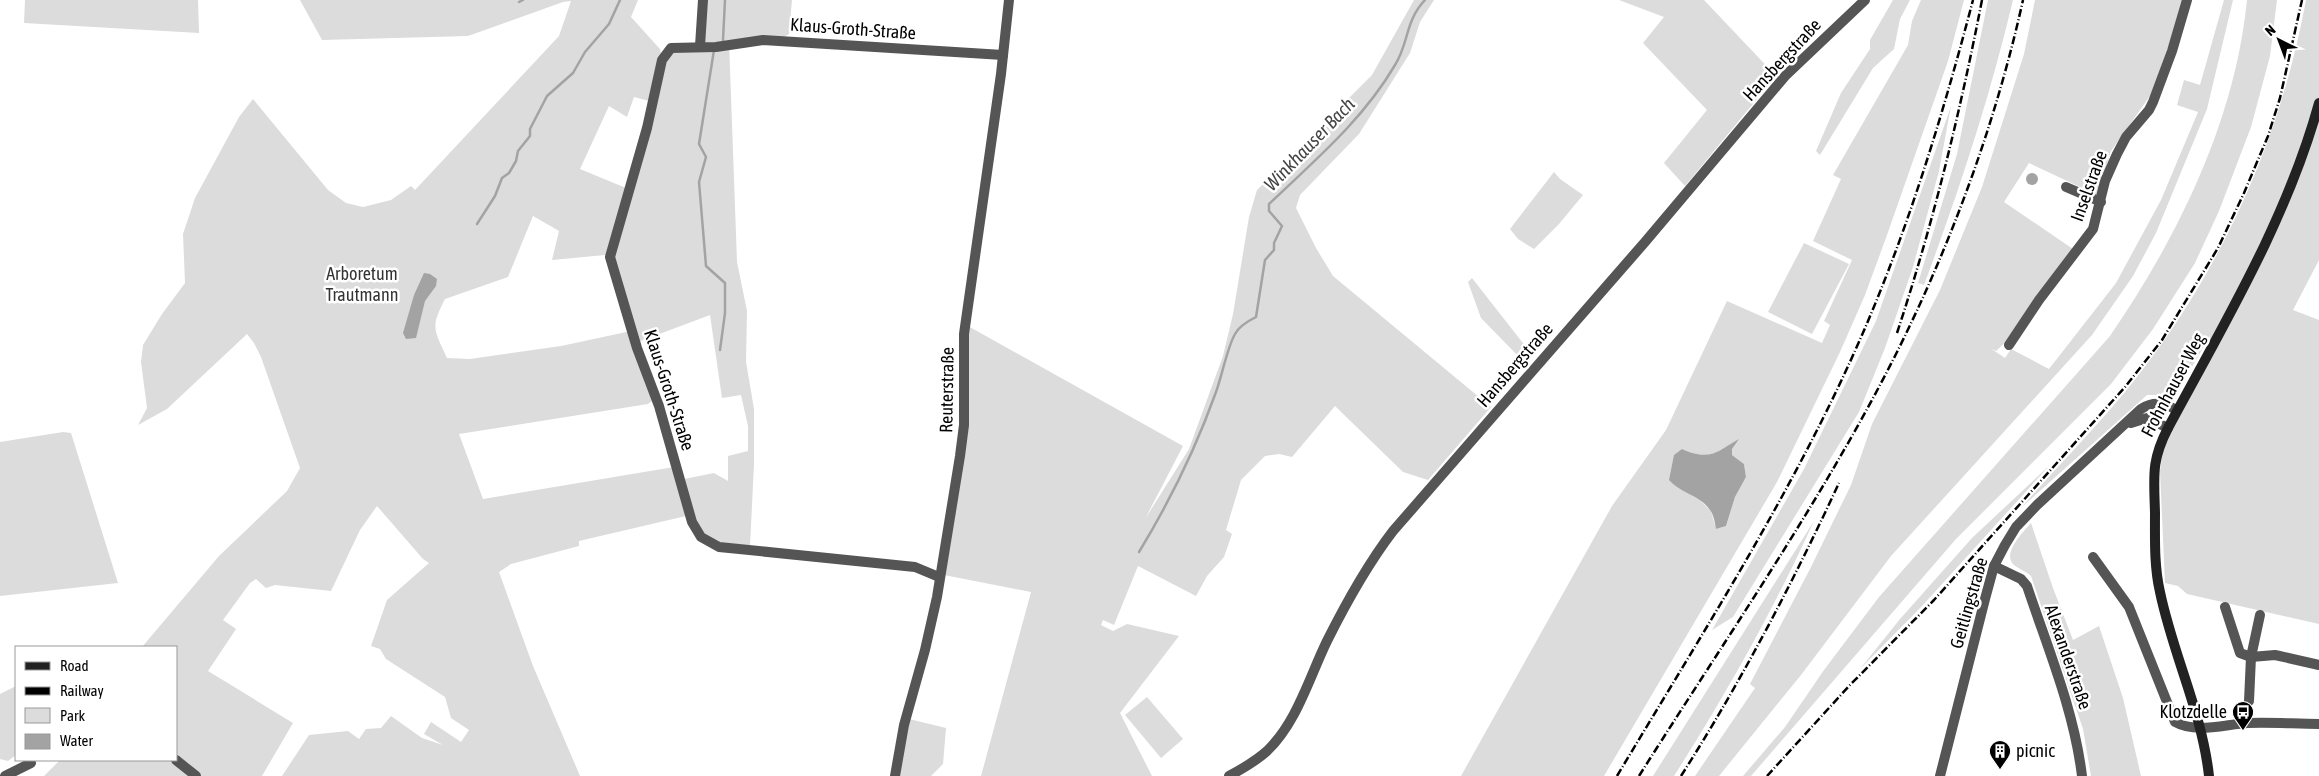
<svg xmlns="http://www.w3.org/2000/svg" width="2319" height="776" font-family="'Asap Condensed',sans-serif">
<style>
.green{fill:#dcdcdc;fill-rule:evenodd}
.water{fill:#a3a3a3}
.lines{fill:none;stroke-linecap:round;stroke-linejoin:round}
.stream{stroke:#a3a3a3;stroke-width:2.5}
.minor{stroke:#555;stroke-width:10}
.secondary{stroke:#222;stroke-width:10}
.rail{stroke:#000;stroke-width:2.5;stroke-dasharray:8 2.5 1 2.5;stroke-linecap:butt}
.labels{text-anchor:middle;stroke-width:5;stroke-linejoin:round;paint-order:stroke}
.street-label{font-size:18px;fill:#000;stroke:#fff}
.park-label{font-size:18px;fill:#333;stroke:#fff}
.poi-label{font-size:18px;fill:#000;stroke:#fff;text-anchor:end}
.water-label{font-size:19px;font-style:italic;fill:#444;stroke:#fff}
</style>
<rect width="100%" height="100%" fill="#fff"/>
<!-- green -->
<g class="green">
<path d="M25,0H198L199,33L24,23Z"/>
<path d="M300,0H638L631,17L660,49L661,54L649,101L634,97L627,117L609,106L580,169L626,188L608,252L605,255L552,260L559,231L533,216L508,277L445,299C430,328 434,329 447,358L470,359L561,346L631,331L653,400L648,404L459,434L483,499L674,467L686,516L579,541V546L511,564L499,572L533,666L580,776H282L309,735L348,731L359,739L366,729L381,728L391,716L422,738L443,745L424,734L431,722L461,742L469,730L451,718L445,697L386,659L380,649L371,646L387,600L429,563L423,559L377,506L360,530L331,591L275,585L266,588L256,579L250,583L223,620L236,629L208,671L293,723L262,776H44L60,760H176V647H142L219,556L287,491L300,468L261,357L254,343L247,334L167,409L138,425L147,408L141,362L143,345L162,314L185,283L183,234L195,198L239,117L253,99L328,190L346,203L363,207L391,200L411,186L415,190L559,36L571,1L563,2L468,36L322,40Z"/>
<path d="M706,0H792L789,34L784,37L729,41L737,262L747,311L746,362L754,409V464L750,546L715,543L698,529L684,479L714,473L728,481V456L748,451V426L741,395L722,398L710,315L638,342L613,254L660,77L671,52L704,49Z"/>
<path d="M1414,0H1434L1420,22L1410,53L1359,134L1300,195L1296,208L1316,248L1333,276L1491,407L1428,480L1403,472L1335,406L1292,457L1279,454L1265,456L1241,480L1226,530L1232,534L1224,557L1207,576L1196,596L1138,566L1114,625L1103,620L1101,625L1113,631L1127,624L1179,636L1120,713L1152,776H981L1031,592L944,575L963,457L968,326L1183,446L1145,519L1189,449L1223,356L1233,314L1249,217L1257,190L1372,75Z"/>
<path d="M1619,0H1704L1776,76L1685,186L1664,163L1707,110L1643,43L1664,17Z"/>
<path d="M1893,0H1910L1900,19L1894,49L1873,68L1820,155L1816,151L1841,93L1870,49V40Z"/>
<path d="M1921,0H1964L1948,61L1887,235L1865,295L1840,352L1777,482L1604,776H1461L1612,506L1666,430L1727,301L1822,343L1830,325L1824,321L1852,260L1813,241L1841,179L1833,175L1908,45L1912,21ZM1738,440L1732,449V455L1744,464L1746,477L1735,497L1726,526L1716,529L1711,511L1697,497L1682,449C1710,461 1713,454 1738,440Z"/>
<path d="M1988,0H2013C1990,97 1959,191 1924,285L1918,283L1957,154Z"/>
<path d="M2035,0H2184L2152,93L2111,151L2097,195L2029,163L2004,202L2073,249L2008,340L1996,351L1990,348L2005,358L2011,349L2049,369L2116,283L2161,200L2198,112L2177,105L2184,80L2200,85L2224,0H2233L2207,109L2156,233L2133,276L2092,335L1891,556L1801,675L1719,776H1695L1755,688L1750,684L1811,567L1851,485L1872,424L1940,290L1982,187L2024,54Z"/>
<path d="M2247,0H2277L2270,56L2251,127L2219,211L2195,263L2153,329L2111,384L1956,539L1751,776H1743L1785,727L1824,670L1879,597L2110,336C2178,237 2235,121 2247,0Z"/>
<path d="M2306,0H2319V260L2293,310L2319,320V624L2187,594L2178,586L2165,583L2160,471L2164,444L2208,360L2210,336L2179,389L2170,395H2147L2022,507C2060,463 2102,422 2137,377C2223,267 2281,137 2306,0Z"/>
<path d="M1951,106L1939,171L1913,267L1885,348L1859,412L1733,617L1712,630L1804,469L1876,321Z"/>
<path d="M1554,172L1560,179L1583,195L1559,224L1534,249L1518,239L1510,229Z"/>
<path d="M1804,243L1849,264L1812,334L1768,312Z"/>
<path d="M1472,278L1530,352L1525,363L1481,318L1468,282Z"/>
<path d="M63,432L71,433L118,583L0,596V442Z"/>
<path d="M2050,465L1923,605L1860,669L1900,619L1972,538Z"/>
<path d="M1814,521C1774,609 1726,694 1674,776H1653Z"/>
<path d="M2031,523L2053,588L2073,640L2099,626L2123,698L2141,776H2091L2083,729L2031,576C2026,571 2019,569 2014,565C2001,554 2024,531 2031,523Z"/>
<path d="M16,686V755L8,761L0,759V694Z"/>
<path d="M1147,697L1183,739L1161,758L1125,715Z"/>
<path d="M909,719L946,728L943,764L931,776H898Z"/>
</g>
<!-- water -->
<g class="water">
<circle cx="2032" cy="179" r="6"/>
<path d="M424,273L430,274L437,279L436,286L425,301L416,338L406,339L403,333L414,295Z"/>
<path d="M1739,439L1732,449V455L1744,464L1746,477L1735,497L1726,526L1716,529C1715,524 1714,515 1710,510C1700,495 1682,494 1669,480L1674,455L1682,449C1710,461 1715,453 1739,439Z"/>
</g>
<g class="lines">
<!-- stream -->
<g class="stream">
<path d="M519,2L523,0"/>
<path d="M723,40L725,0"/>
<path d="M714,50L699,144L706,157L699,182L706,266L725,283V313L720,350"/>
<path d="M477,224L495,196L502,178L509,173L516,161L518,151L530,136V129L547,96L573,73L585,52L609,24L620,0"/>
<path d="M1139,552C1170,501 1196,448 1216,392C1222,376 1227,348 1235,334C1239,326 1248,321 1256,317L1265,260L1274,250V243L1282,226L1269,211V204C1314,161 1363,120 1395,65C1409,43 1405,21 1425,0"/>
</g>
<!-- minor -->
<g class="minor">
<path d="M700,46L703,0"/>
<path d="M2066,187L2101,202"/>
<path d="M2009,345L2039,300L2093,229L2105,181L2117,154L2126,137L2149,110L2153,102L2172,51L2187,0"/>
<path d="M2131,423L2147,418L2168,428"/>
<path d="M2093,557L2129,607L2175,722C2196,734 2226,724 2248,723C2272,722 2296,724 2319,724"/>
<path d="M1994,566L2021,579L2027,586C2048,649 2074,710 2082,776"/>
<path d="M939,577L915,567L719,547L701,537L692,522L659,406L637,348L610,257L647,128L662,60L671,48L716,47L763,40L1003,55"/>
<path d="M2225,607L2240,653L2251,657L2275,655L2319,665"/>
<path d="M2249,701L2251,657L2260,615"/>
<path d="M176,760L196,776"/>
<path d="M5,776L31,763"/>
<path d="M895,776L904,725L925,650L937,597L960,456L964,425V334L1001,74L1009,0"/>
<path d="M1229,776C1242,769 1256,761 1267,751C1297,722 1309,678 1327,641C1346,603 1367,565 1393,531L1645,242L1786,75L1865,0"/>
<path d="M1940,776L1985,599L1994,566L2005,545L2016,527L2037,505L2141,409C2154,401 2163,403 2177,410"/>
</g>
<!-- secondary -->
<path class="secondary" d="M2209,776C2202,712 2173,655 2160,592C2154,566 2155,539 2155,513C2154,476 2151,461 2168,428C2225,322 2287,219 2319,103"/>
<!-- rail -->
<g class="rail">
<path d="M1897,333C1933,224 1960,113 1982,0"/>
<path d="M1617,776C1703,632 1795,489 1862,335C1909,227 1943,114 1973,0"/>
<path d="M1639,776C1726,638 1823,499 1896,354C1952,242 1996,122 2023,0"/>
<path d="M1681,776C1741,682 1792,584 1839,483"/>
<path d="M1767,776L1849,686L1934,600L2125,387L2162,340L2218,248L2244,193L2268,136L2280,98L2302,0"/>
</g>
</g>
<!-- icons -->
<defs>
<g id="bus-pin" transform="scale(1.125)"><path d="M0 17L-7.5 6A9.5 9.5 0 1 1 7.5 6Z" fill="#000" stroke="#fff"/><path d="M-5-6H5V4H4V6H2V4H-2V6H-4V4H-5ZM-3.5-4V0h7V-4ZM-3.5 1.2v1.5H-2V1.2ZM2 1.2v1.5H3.5V1.2Z" fill="#fff"/></g>
<g id="building-pin" transform="scale(1.125)"><path d="M0 17L-7.5 6A9.5 9.5 0 1 1 7.5 6Z" fill="#000" stroke="#fff"/><path d="M-4-6H4V6H1V3H-1V6H-4ZM-2.5-4.3h1.7v1.8h-1.7ZM.8-4.3h1.7v1.8H.8ZM-2.5-1h1.7V.8h-1.7ZM.8-1h1.7V.8H.8Z" fill="#fff"/></g>
</defs>
<g fill-rule="evenodd">
<use href="#bus-pin" x="2243" y="712"/>
<use href="#building-pin" x="2000" y="751"/>
</g>
<g class="labels">
<!-- street labels -->
<g class="street-label">
<text transform="translate(853 29) rotate(4)" y="6">Klaus-Groth-Straße</text>
<text transform="translate(1782 60) rotate(-47)" y="6">Hansbergstraße</text>
<text transform="translate(2089 186) rotate(-70)" y="6">Inselstraße</text>
<text transform="translate(1515 365) rotate(-49)" y="6">Hansbergstraße</text>
<text transform="translate(2173 385) rotate(-62)" y="6">Frohnhauser Weg</text>
<text transform="translate(669 390) rotate(72)" y="6">Klaus-Groth-Straße</text>
<text transform="translate(947 390) rotate(-89)" y="6">Reuterstraße</text>
<text transform="translate(1969 603) rotate(-74)" y="6">Geitlingstraße</text>
<text transform="translate(2068 657) rotate(71)" y="6">Alexanderstraße</text>
</g>
<!-- park labels -->
<g class="park-label">
<text x="362" y="280">Arboretum<tspan x="362" dy="21">Trautmann</tspan></text>
</g>
<!-- poi labels -->
<g class="poi-label">
<text x="2227" y="718">Klotzdelle</text>
<text x="2016" y="757" text-anchor="start">picnic</text>
</g>
<!-- water labels -->
<g class="water-label">
<text transform="translate(1309 144) rotate(-46)" y="7">Winkhauser Bach</text>
</g>
</g>
<!-- legend -->
<rect x="15" y="646" width="162" height="115" fill="#ffffff" stroke="#999999"/>
<rect x="25" y="662" width="25" height="8" fill="#222222" stroke="#999999"/>
<text x="60" y="671" font-size="15" fill="#000000">Road</text>
<rect x="25" y="687" width="25" height="8" fill="#000000" stroke="#999999"/>
<text x="60" y="696" font-size="15" fill="#000000">Railway</text>
<rect x="25" y="708" width="25" height="15" fill="#dcdcdc" stroke="#999999"/>
<text x="60" y="721" font-size="15" fill="#000000">Park</text>
<rect x="25" y="734" width="25" height="15" fill="#a3a3a3" stroke="#999999"/>
<text x="60" y="746" font-size="15" fill="#000000">Water</text>
<!-- north arrow -->
<g transform="translate(2279 40) rotate(318)" stroke="#ffffff" stroke-width="4" paint-order="stroke">
<path d="M0-4L9 19L0 12L-9 19Z" fill="#000000"/>
<text y="-8" font-size="14" font-weight="bold" text-anchor="middle" fill="#000000">N</text>
</g>
</svg>
